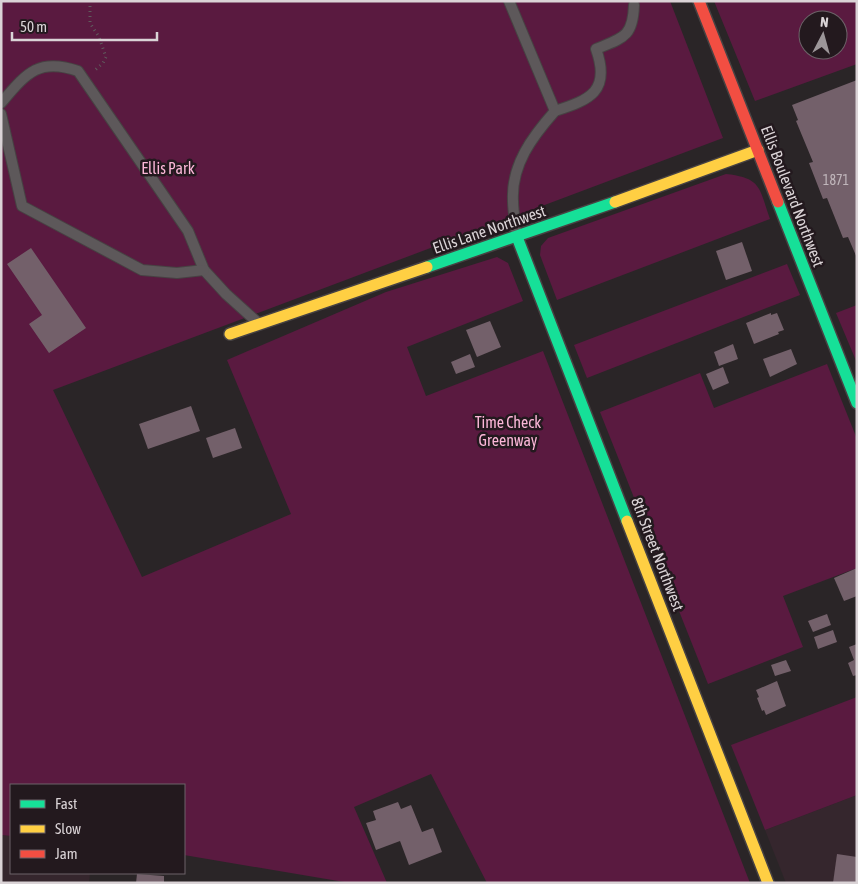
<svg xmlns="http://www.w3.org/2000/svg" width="858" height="884" font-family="'Asap Condensed',sans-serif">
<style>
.built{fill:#35262d}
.green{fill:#5a1a40;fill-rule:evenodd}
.building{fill:#73606a}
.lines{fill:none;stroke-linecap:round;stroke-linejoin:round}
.lane-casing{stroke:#474243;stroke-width:12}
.fast-casing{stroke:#474243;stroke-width:14}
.slow-casing{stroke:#474243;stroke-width:14}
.jam-casing{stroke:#474243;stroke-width:14}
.path{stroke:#605b5d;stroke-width:3;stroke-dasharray:1 4;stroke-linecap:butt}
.lane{stroke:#5d585a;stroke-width:10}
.fast{stroke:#16e098;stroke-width:11}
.slow{stroke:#ffcf43;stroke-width:11}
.jam{stroke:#f24e42;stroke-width:11}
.labels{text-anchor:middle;stroke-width:5;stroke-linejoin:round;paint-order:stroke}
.number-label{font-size:14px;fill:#c0b6bb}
.park-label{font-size:16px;fill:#fbb6d7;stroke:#23191e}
.street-label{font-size:16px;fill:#dad3d6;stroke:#23191e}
</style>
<rect width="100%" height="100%" fill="#2a2527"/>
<!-- built -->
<g class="built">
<path d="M857,795V883H786L765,830Z"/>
<path d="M1,835L11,836V873H90L89,883H1Z"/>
</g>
<!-- green -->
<g class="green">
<path d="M1,1H670L723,138L53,390L142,577L291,514L227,360L386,292L497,257L508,263L523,301L407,347L426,396L543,351L750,883H487L431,774L354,807L387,883H350L184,855V785H11V836L1,835Z"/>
<path d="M714,1H857V64L755,101ZM808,20H838V50H808Z"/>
<path d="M726,174C762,178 759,188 770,219L557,300L540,255L541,246L548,238Z"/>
<path d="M787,264L800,295L587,378L574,345Z"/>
<path d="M857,305V363L836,313Z"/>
<path d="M827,364L857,439V568L783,596L803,647L708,684L600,412L700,373L714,408Z"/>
<path d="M857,697V795L765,830L731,745Z"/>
</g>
<!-- building -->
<g class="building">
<path d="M857,80V258L848,237L843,238L827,198L823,199L809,163L813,162L796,121L798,120L792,105Z"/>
<path d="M742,242L752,271L726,280L716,251Z"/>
<path d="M31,248L86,328L49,353L29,324L42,315L7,264Z"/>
<path d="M771,313V315L777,313L784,330L778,332L779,334L754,344L746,323Z"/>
<path d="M490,321L501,347L477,357L466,330Z"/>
<path d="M733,344L738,359L719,366L714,352Z"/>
<path d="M791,349L797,364L770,377L763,359Z"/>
<path d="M470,354L475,367L456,374L451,362Z"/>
<path d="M723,367L729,383L713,390L706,374Z"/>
<path d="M191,406L200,431L148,449L139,424Z"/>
<path d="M235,428L242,448L213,458L206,438Z"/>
<path d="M857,568V596L844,601L834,578Z"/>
<path d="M827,614L831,625L813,632L808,621Z"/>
<path d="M833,630L837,642L818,649L814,637Z"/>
<path d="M857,644V675L853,676L848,663L854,660L849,647Z"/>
<path d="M786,660L791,671L775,676L771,665Z"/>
<path d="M777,681L786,706L766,715L764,710L762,711L757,698L759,697L756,690Z"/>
<path d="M398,802L401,809L411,805L422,832L433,828L442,852L409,865L400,841L376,850L366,823L376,820L373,811Z"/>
<path d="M837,854L857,857V883H833Z"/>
<path d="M137,874L164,876V883H136Z"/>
</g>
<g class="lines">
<!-- lane casing -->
<g class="lane-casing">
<g id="lane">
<path d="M509,1L555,111C532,137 511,165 513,201C513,213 516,225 517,236"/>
<path d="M1,103C26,74 38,57 78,71L188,231L204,270L226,294L256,321"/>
<path d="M555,111C590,100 611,91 596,49C623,38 633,37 634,5"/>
<path d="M1,114L22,206L142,270L177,273L204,270"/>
</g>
</g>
<!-- fast casing -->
<g class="fast-casing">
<g id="fast">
<path d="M778,202L857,403"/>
<path d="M517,237L627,521"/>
<path d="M427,267L615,202"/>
</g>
</g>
<!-- slow casing -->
<g class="slow-casing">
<g id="slow">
<path d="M615,202L758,150"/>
<path d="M230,334L427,267"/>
<path d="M627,521L768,883"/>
</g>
</g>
<!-- jam casing -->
<g class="jam-casing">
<path id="jam" d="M699,1L778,202"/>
</g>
<!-- path -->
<path class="path" d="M90,1V23L99,37L106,57L103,63L94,71"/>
<!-- lane -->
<use href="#lane" class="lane"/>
<!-- fast -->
<use href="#fast" class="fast"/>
<!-- slow -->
<use href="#slow" class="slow"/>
<!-- jam -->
<use href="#jam" class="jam"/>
</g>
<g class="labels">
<!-- number labels -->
<g class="number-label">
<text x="836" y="185">1871</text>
</g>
<!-- park labels -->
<g class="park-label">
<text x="168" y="174">Ellis Park</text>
<text x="508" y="428">Time Check<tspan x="508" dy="18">Greenway</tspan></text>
</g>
<!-- street labels -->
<g class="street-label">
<text transform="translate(793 196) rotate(69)" y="6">Ellis Boulevard Northwest</text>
<text transform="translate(489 229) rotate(-19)" y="6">Ellis Lane Northwest</text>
<text transform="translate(658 554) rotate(69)" y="6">8th Street Northwest</text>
</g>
</g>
<!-- border -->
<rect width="858" height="884" fill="none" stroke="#dad3d6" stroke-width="5"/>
<!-- legend -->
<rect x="10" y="784" width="175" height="90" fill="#23191e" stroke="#6c6368"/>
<rect x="20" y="800" width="25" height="8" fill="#16e098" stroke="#6c6368"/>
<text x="55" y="809" font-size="15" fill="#dad3d6">Fast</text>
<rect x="20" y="825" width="25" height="8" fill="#ffcf43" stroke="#6c6368"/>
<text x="55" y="834" font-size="15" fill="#dad3d6">Slow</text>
<rect x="20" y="850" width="25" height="8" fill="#f24e42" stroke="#6c6368"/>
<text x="55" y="859" font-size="15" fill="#dad3d6">Jam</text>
<!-- north arrow -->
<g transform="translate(823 35) rotate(6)"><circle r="24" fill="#23191e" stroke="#6c6368"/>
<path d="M0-4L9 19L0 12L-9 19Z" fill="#9c9699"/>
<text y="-8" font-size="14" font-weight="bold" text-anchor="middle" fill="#dad3d6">N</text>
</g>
<!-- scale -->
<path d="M12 32v8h145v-8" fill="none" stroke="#dad3d6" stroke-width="2.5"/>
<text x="20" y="32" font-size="15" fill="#dad3d6" stroke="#23191e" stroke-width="4" paint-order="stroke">50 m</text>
</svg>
